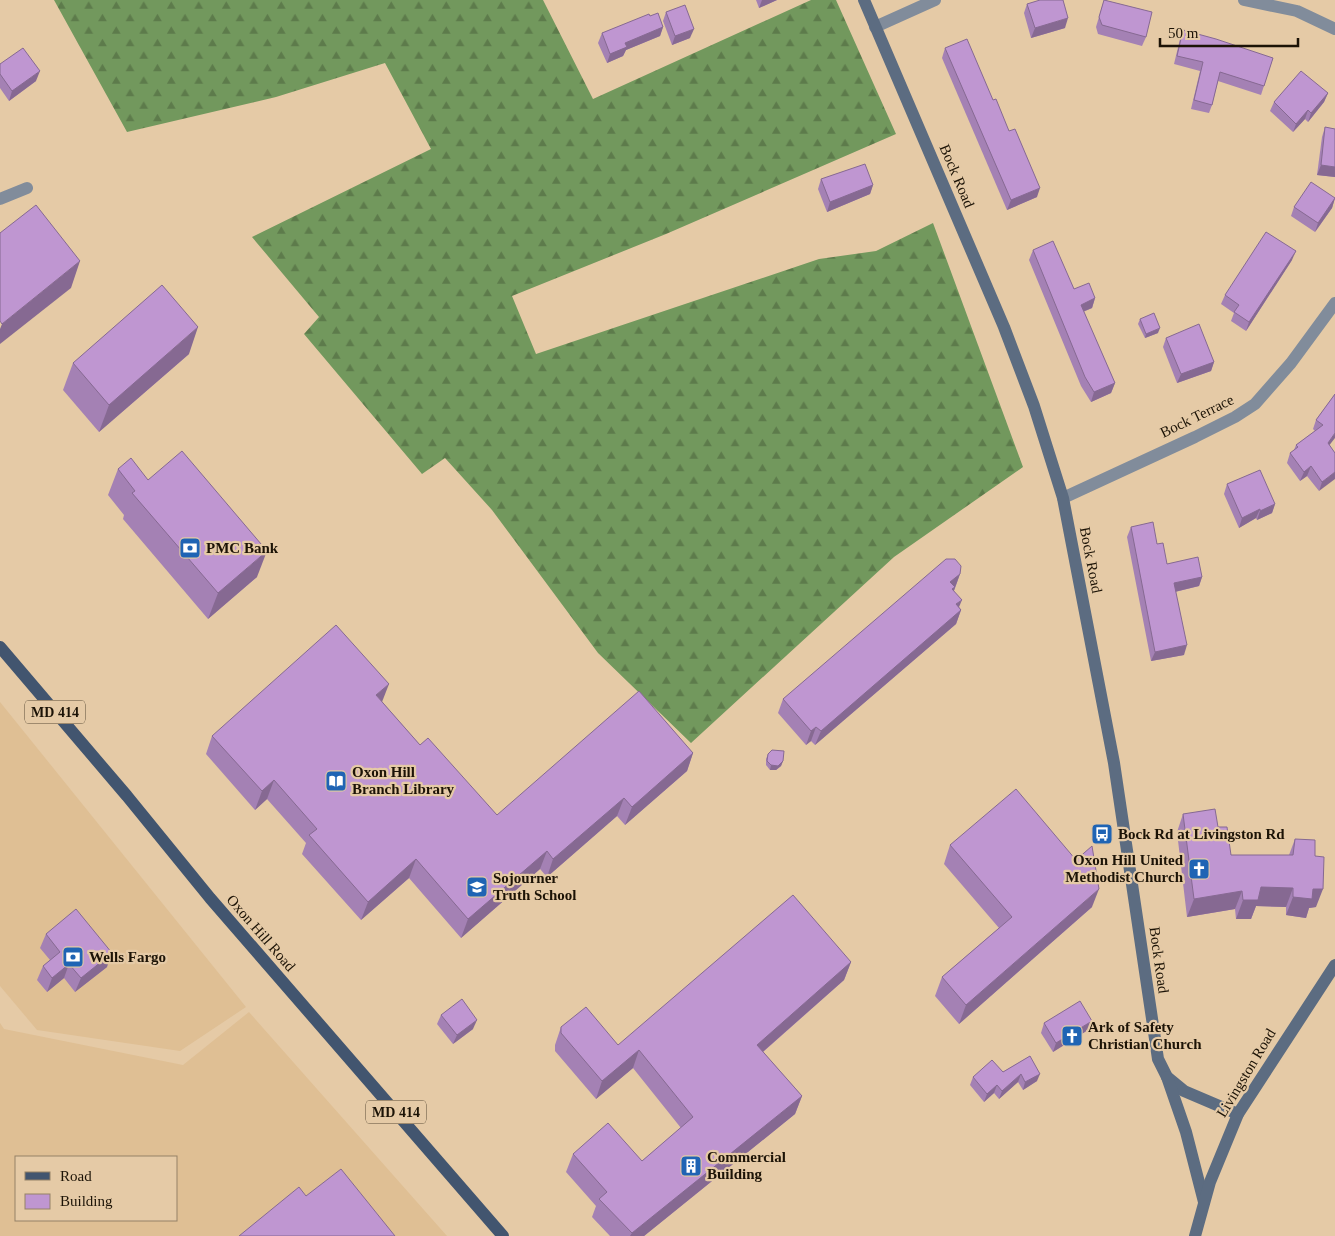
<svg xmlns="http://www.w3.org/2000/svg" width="1335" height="1236" font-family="Georgia,serif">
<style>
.built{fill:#dfbf94;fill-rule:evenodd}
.forest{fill:url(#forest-firs)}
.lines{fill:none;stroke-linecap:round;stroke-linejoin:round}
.minor{stroke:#818c9b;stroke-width:12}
.secondary{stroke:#5c6c81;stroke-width:12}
.primary{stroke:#42556f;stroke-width:12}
.wall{fill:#a481b4}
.shaded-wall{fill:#866992}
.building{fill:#bf96d1;stroke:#866992}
.labels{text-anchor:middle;stroke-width:4.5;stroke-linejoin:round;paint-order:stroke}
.shield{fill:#e5caa6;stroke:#584a36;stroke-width:1}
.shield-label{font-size:14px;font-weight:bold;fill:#1c1306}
.street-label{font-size:15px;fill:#1c1306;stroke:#e5caa6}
.poi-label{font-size:15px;font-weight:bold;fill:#1c1306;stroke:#e5caa6;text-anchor:start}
</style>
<defs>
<pattern id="forest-firs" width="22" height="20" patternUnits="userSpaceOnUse" patternTransform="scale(1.25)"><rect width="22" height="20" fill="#72985d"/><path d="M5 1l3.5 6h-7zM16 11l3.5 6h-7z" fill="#5d7b4b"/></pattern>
</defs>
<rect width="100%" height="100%" fill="#e5caa6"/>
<!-- built -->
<g class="built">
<path d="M0,702L246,1007L180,1051L37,1030L0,986Z"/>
<path d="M249,1012L447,1236H0V1023L4,1029L183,1065ZM16,1157H176V1220H16Z"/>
</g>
<!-- forest -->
<path class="forest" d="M54,0H543L593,99L811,0H836L896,134L666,234L512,296L536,354L819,259L876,251L933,223L1023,467L894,557L691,743L598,653L492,510L445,458L422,474L304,334L319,317L252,237L431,149L385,63L276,97L127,132Z"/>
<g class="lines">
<!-- minor -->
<g class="minor">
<path d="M1244,0L1297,11L1335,29"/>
<path d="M875,27L935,0"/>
<path d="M0,199L27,188"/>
<path d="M1063,498L1195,437L1235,417L1255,404L1291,363L1335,303"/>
</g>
<!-- secondary -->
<g class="secondary">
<path d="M864,0L1004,327L1034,406L1063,498L1114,763L1158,1059L1167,1077L1184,1091L1238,1114"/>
<path d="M1167,1077L1186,1132L1204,1202"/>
<path d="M1195,1236L1210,1182L1238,1114L1335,965"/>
</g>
<!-- primary -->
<path class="primary" d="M0,647L127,796L210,898L503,1236"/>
</g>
<!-- wall -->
<g class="wall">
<path d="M756,0H777L759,8Z"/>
<path d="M1104,0L1146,37L1142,46L1098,34L1096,27Z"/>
<path d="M1027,4L1065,28L1031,38L1024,13Z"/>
<path d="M666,12L690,38L672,45L663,21Z"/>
<path d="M650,16L663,27L660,36L626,50L623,56L607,63L598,43L602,33Z"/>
<path d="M1183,30L1273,58L1261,95L1218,81L1212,105L1209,113L1191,109L1200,71L1174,64L1180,39Z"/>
<path d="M945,48L993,100L1037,197L1007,210L942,58Z"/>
<path d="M0,64L36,81L9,101L0,88Z"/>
<path d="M1328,93L1324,102L1308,122L1305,119L1293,132L1270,111L1274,102Z"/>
<path d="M1325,127L1335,129V177L1317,175L1322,137Z"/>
<path d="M821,179L873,185L870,194L827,212L818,189Z"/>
<path d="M1335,198L1332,208L1315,232L1291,216L1294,207Z"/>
<path d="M1033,250L1074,289L1095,298L1092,308L1083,312L1115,383L1111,393L1091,402L1081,386L1029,260Z"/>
<path d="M1292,260L1246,331L1231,321L1234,313L1221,304L1225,295Z"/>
<path d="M1140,319L1158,333L1145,338L1138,324Z"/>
<path d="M1166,338L1214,362L1211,371L1177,383L1163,347Z"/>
<path d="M189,354L99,432L63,390L73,363Z"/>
<path d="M1335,394L1329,445L1335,453L1319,491L1307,476L1300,481L1287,463L1290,453L1294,450L1296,445L1315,431L1313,429L1316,420Z"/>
<path d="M118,469L148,480L257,577L208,619L123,519L124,515L108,495Z"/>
<path d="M1227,484L1275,504L1272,513L1257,520L1256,518L1239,528L1224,494Z"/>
<path d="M1131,527L1157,544L1167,564L1202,577L1199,586L1175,592L1184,655L1151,661L1127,537Z"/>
<path d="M960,574L954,591L959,607L961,610L956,624L815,745L811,741L806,745L778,713L783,699Z"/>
<path d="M382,702L420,745L497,815L693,753L687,771L625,825L617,816L547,877L540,869L461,938L409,878L361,920L302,854L306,843L267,799L255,810L206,754L212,736Z"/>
<path d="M768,754L783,761L781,766L776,770H770L766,765V759Z"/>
<path d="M1183,814L1218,827L1231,855H1289L1295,839L1316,907L1309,908L1306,918L1286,915V907L1256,906L1251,919H1236L1235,909L1187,917L1177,832Z"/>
<path d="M950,845L1092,907L959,1024L935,996L942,977L999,928L944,864Z"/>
<path d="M46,934L107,967L75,992L64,978L47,992L37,980L43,966L50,960L40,948Z"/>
<path d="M851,962L844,980L763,1052L802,1096L795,1114L644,1236H610L592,1217L596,1206L566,1172L573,1154L642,1161L681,1128L633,1068L596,1099L555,1051V1045L561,1027L618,1045Z"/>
<path d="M441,1015L473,1029L453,1044L437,1024Z"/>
<path d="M1044,1023L1088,1030L1053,1052L1041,1033Z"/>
<path d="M1030,1056L1037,1081L1023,1090L1018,1082L999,1099L994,1093L984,1102L970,1085L973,1077L1003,1072Z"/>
</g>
<!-- shaded-wall -->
<g class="shaded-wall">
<path d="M762,0H777L759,8Z"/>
<path d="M1068,18L1065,28L1031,38L1035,28Z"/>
<path d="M663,27L660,36L626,50L623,56L607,63L610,54L625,43Z"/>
<path d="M694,29L690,38L672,45L675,36Z"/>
<path d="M40,71L36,81L9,101L12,91Z"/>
<path d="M1328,93L1324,102L1308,122L1311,113Z"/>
<path d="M1308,110L1305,119L1293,132L1296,124Z"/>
<path d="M1321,165L1335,167V177L1317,175Z"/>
<path d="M873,185L870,194L827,212L830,202Z"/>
<path d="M1040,188L1037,197L1007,210L1011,200Z"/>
<path d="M1335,198L1332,208L1315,232L1318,223Z"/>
<path d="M1296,251L1292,260L1246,331L1249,322Z"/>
<path d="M80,261L71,288L0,344V329L2,324Z"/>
<path d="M1095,298L1092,308L1077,314L1081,305Z"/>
<path d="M198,327L189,354L99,432L109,405Z"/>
<path d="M1160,328L1158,333L1145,338L1146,334Z"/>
<path d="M1214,362L1211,371L1177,383L1181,374Z"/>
<path d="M1115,383L1111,393L1091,402L1094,392Z"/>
<path d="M1335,433V438L1324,452L1328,443Z"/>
<path d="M1311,466L1307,476L1300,481L1304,472Z"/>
<path d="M1335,472V479L1319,491L1322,482Z"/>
<path d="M1275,504L1272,513L1257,520L1260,511Z"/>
<path d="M1260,509L1256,518L1239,528L1242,518Z"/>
<path d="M267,551L257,577L208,619L218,593Z"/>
<path d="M960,574L950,601V582Z"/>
<path d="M1202,577L1199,586L1170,593L1174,583Z"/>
<path d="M962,600L956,614V604Z"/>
<path d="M961,610L956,624L815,745L821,731Z"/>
<path d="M1187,645L1184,655L1151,661L1155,652Z"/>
<path d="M389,684L382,702L376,695Z"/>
<path d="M816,727L811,741L806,745L811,731Z"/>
<path d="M693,753L687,771L625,825L632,807Z"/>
<path d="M783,761L781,766L776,770H770L771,765Z"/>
<path d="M274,780L267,799L255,810L262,791Z"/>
<path d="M624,798L617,816L547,877L553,859Z"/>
<path d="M547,851L540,869L461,938L468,919Z"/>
<path d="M416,859L409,878L361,920L368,902Z"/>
<path d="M1261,887L1293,888L1286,907L1256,906L1251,919H1236L1243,900Z"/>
<path d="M1099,889L1092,907L959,1024L966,1005Z"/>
<path d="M1313,889H1323L1316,907L1309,908L1306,918L1286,915L1293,897Z"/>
<path d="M1242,891L1235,909L1187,917L1194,899Z"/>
<path d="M112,953L107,967L75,992L81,978Z"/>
<path d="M851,962L844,980L750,1063L757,1045Z"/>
<path d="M69,964L64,978L47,992L52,978Z"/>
<path d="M477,1020L473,1029L453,1044L457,1035Z"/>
<path d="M1092,1021L1088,1030L1053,1052L1056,1043Z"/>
<path d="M639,1050L633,1068L596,1099L602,1081Z"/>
<path d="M1021,1074L1018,1082L999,1099L1002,1091Z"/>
<path d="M1040,1074L1037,1081L1023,1090L1025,1082Z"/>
<path d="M997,1085L994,1093L984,1102L987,1094Z"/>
<path d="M802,1096L795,1114L644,1236H630L632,1233Z"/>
</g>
<!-- building -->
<g class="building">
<path d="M1040,0H1063L1068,18L1035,28L1027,4Z"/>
<path d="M1104,0L1152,12L1146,37L1102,25L1099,17Z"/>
<path d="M685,5L694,29L675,36L666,12Z"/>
<path d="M658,13L663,27L625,43L627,47L610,54L602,33L649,14L650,16Z"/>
<path d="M1183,30L1216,39L1273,58L1264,86L1220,72L1212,105L1194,100L1203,62L1177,56Z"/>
<path d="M967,39L993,100L996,99L1009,131L1015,129L1040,188L1011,200L945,48Z"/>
<path d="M23,48L40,71L12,91L0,74V64Z"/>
<path d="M1301,71L1328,93L1311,113L1308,110L1296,124L1274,102Z"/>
<path d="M1325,127L1335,129V167L1321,165Z"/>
<path d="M865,164L873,185L830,202L821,179Z"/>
<path d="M1311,182L1335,198L1318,223L1294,207Z"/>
<path d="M36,205L80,261L2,324L0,321V233Z"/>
<path d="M1266,232L1296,251L1249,322L1234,312L1239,305L1225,295Z"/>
<path d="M1053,241L1074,289L1089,283L1095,298L1081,305L1115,383L1094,392L1085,377L1033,250Z"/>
<path d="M162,285L198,327L109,405L73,363Z"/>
<path d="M1154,313L1160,328L1146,334L1140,319Z"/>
<path d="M1199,324L1214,362L1181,374L1166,338Z"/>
<path d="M1335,394V433L1328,443L1335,453V472L1322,482L1311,466L1304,472L1290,453L1298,447L1296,445L1323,425L1316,420Z"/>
<path d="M182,451L267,551L218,593L132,493L135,491L118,469L131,458L148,480Z"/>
<path d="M1260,470L1275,504L1260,511V509L1242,518L1227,484Z"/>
<path d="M1153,522L1157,544L1163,543L1167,564L1198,557L1202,577L1174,583L1187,645L1155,652L1131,527Z"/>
<path d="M946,559H955L961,566L960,574L950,582L955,587L952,589L962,600L956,604L961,610L821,731L816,727L811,731L783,699Z"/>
<path d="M336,625L389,684L376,695L420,745L428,738L497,815L639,691L693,753L632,807L624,798L553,859L547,851L468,919L416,859L368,902L309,835L317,829L274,780L262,791L212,736Z"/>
<path d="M772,750L784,751L783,761L778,766L771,765L767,761L768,754Z"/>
<path d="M1016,789L1076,860L1092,846L1099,889L966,1005L942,977L1012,917L950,845Z"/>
<path d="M1215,809L1218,827H1227L1231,855H1293L1295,839L1315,840V856L1324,857L1323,889H1313L1312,899L1293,897V888L1261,887L1258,900H1243L1242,891L1194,899L1183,814Z"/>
<path d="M793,895L851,962L757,1045L802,1096L632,1233L599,1199L607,1192L573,1154L608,1123L642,1161L693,1117L639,1050L602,1081L561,1033V1027L586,1007L618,1045Z"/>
<path d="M76,909L112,953L81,978L69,964L52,978L43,966L60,952L46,934Z"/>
<path d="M462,999L477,1020L457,1035L441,1015Z"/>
<path d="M1080,1001L1092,1021L1056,1043L1044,1023Z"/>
<path d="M1030,1056L1040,1074L1025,1082L1021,1074L1002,1091L997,1085L987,1094L973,1077L992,1060L1003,1072Z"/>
<path d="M341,1169L395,1236H239L299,1187L306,1196Z"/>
</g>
<!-- icons -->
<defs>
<g id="bank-square" transform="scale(1.125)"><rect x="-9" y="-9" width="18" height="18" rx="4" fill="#1f64b4" stroke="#e5caa6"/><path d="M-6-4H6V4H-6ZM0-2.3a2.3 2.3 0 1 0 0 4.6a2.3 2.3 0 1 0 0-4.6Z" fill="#fff"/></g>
<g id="library-square" transform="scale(1.125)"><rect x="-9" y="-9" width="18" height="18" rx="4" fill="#1f64b4" stroke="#e5caa6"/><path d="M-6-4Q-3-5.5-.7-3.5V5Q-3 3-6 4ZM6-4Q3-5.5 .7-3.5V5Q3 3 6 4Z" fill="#fff"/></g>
<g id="bus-square" transform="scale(1.125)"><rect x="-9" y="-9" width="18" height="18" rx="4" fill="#1f64b4" stroke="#e5caa6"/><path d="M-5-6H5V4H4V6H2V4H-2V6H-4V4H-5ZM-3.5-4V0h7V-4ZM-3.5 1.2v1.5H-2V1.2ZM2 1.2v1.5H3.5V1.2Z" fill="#fff"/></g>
<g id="church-square" transform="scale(1.125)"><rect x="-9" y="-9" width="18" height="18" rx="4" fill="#1f64b4" stroke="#e5caa6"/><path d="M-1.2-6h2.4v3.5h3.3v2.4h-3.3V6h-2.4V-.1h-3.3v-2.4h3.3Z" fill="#fff"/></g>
<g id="school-square" transform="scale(1.125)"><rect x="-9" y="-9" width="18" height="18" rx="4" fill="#1f64b4" stroke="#e5caa6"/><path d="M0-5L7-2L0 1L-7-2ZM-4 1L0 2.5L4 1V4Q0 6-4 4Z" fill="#fff"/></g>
<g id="building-square" transform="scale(1.125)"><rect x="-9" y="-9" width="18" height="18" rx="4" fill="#1f64b4" stroke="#e5caa6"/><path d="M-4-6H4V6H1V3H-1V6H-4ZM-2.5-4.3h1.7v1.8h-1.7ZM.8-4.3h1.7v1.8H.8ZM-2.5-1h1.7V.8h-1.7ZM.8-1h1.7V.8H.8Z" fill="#fff"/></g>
</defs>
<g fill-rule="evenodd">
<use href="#bank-square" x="190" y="548"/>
<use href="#library-square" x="336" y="781"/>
<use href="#bus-square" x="1102" y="834"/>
<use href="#church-square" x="1199" y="869"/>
<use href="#school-square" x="477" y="887"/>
<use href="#bank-square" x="73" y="957"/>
<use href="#church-square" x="1072" y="1036"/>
<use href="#building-square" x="691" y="1166"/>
</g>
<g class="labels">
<!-- shield labels -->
<g class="shield">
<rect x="25" y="700.5" width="60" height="23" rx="4"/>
<rect x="366" y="1100.5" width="60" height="23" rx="4"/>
</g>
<g class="shield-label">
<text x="55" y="717">MD 414</text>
<text x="396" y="1117">MD 414</text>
</g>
<!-- street labels -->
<g class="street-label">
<text transform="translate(957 176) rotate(67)" y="5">Bock Road</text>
<text transform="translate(1197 416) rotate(-26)" y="5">Bock Terrace</text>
<text transform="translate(1091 560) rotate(79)" y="5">Bock Road</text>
<text transform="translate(261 933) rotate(49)" y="5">Oxon Hill Road</text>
<text transform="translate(1159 960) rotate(82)" y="5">Bock Road</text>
<text transform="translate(1246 1073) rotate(-59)" y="5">Livingston Road</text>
</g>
<!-- poi labels -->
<g class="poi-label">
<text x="206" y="553">PMC Bank</text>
<text x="352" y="777">Oxon Hill<tspan x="352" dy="17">Branch Library</tspan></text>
<text x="1118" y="839">Bock Rd at Livingston Rd</text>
<text x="1183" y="865" text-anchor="end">Oxon Hill United<tspan x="1183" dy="17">Methodist Church</tspan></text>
<text x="493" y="883">Sojourner<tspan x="493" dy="17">Truth School</tspan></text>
<text x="89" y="962">Wells Fargo</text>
<text x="1088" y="1032">Ark of Safety<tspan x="1088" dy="17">Christian Church</tspan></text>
<text x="707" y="1162">Commercial<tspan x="707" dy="17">Building</tspan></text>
</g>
</g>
<!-- legend -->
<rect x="15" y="1156" width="162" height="65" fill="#e5caa6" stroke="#958166"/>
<rect x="25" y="1172" width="25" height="8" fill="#42556f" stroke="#958166"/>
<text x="60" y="1181" font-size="15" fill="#1c1306">Road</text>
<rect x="25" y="1194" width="25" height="15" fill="#bf96d1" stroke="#958166"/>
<text x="60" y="1206" font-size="15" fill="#1c1306">Building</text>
<!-- scale -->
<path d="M1160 38v8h138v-8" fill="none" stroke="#1c1306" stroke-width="2.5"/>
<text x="1168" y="38" font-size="15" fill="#1c1306" stroke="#e5caa6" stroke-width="4" paint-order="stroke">50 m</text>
</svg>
